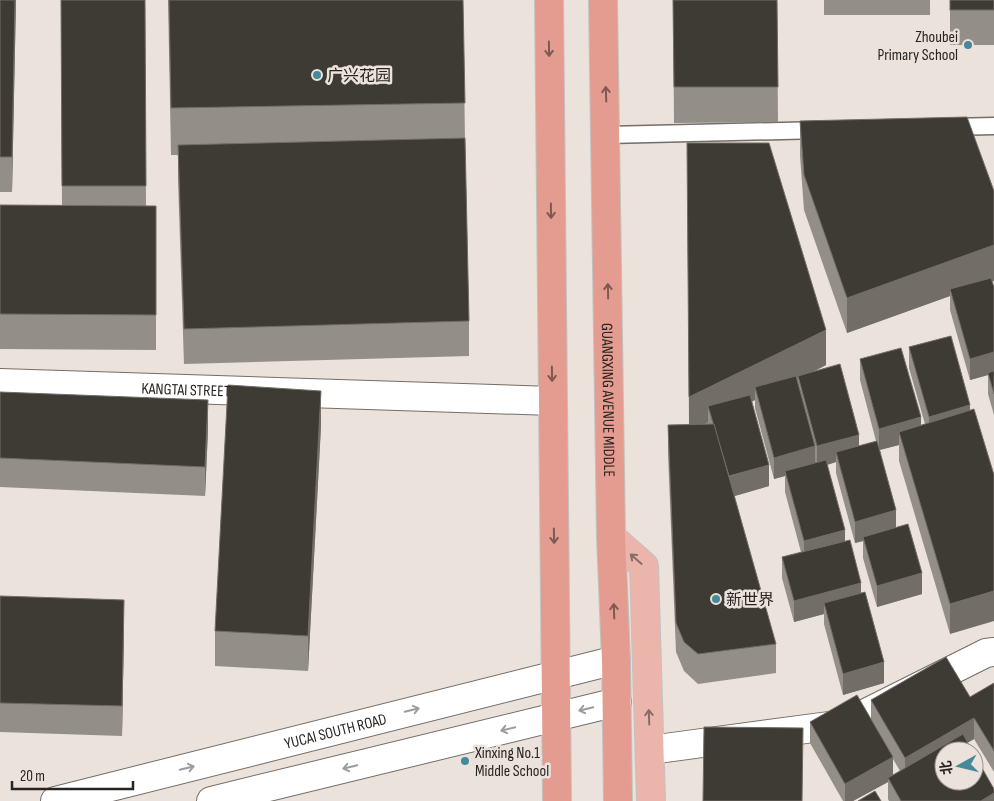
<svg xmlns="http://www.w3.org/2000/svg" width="994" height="801" font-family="'Sofia Sans Condensed','Noto Sans SC',sans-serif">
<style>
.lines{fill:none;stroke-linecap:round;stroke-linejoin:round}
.service-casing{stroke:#756d67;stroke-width:19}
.minor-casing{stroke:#756d67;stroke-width:30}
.tertiary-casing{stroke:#756d67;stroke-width:30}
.primary-casing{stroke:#c3c2c1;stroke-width:30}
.trunk-casing{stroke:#c3c2c1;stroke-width:30}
.service{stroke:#fff;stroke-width:16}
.minor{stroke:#fff;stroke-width:28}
.tertiary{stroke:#fff;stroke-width:28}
.primary{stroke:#ebb5ac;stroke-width:28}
.trunk{stroke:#e49c90;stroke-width:28}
.wall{fill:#948e88;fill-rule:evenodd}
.shaded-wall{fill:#726d66}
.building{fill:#3e3b34;stroke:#726d66}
.oneway{stroke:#7c5a53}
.oneway2{stroke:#896c66}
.oneway3{stroke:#9e9c9b}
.poi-dot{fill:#46899a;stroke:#ebe2db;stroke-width:2}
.labels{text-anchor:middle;stroke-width:5;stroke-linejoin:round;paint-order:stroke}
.poi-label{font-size:16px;fill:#272421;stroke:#ebe2db;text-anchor:start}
.street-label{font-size:16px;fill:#272421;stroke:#ebe2db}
</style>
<rect width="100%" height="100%" fill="#ebe2db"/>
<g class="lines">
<!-- service casing -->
<g class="service-casing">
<g id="service">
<path d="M949,127L994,126"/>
<path d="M607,135L822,130"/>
</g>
</g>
<!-- minor casing -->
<g class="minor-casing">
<g id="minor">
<path id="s1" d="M0,383L552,401"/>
<path d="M650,750L844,724L986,653L994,652"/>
</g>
</g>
<!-- tertiary casing -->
<g class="tertiary-casing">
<g id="tertiary">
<path id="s2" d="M55,801L616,660"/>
<path d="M211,801L617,702"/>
</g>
</g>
<!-- primary casing -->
<g class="primary-casing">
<path id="primary" d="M611,537L644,566L651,801"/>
</g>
<!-- trunk casing -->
<g class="trunk-casing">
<g id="trunk">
<path d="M549,0L557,801"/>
<path id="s3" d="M603,0L611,537L616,660L618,801"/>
</g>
</g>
<!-- service -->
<use href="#service" class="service"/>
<!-- minor -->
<use href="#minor" class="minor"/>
<!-- tertiary -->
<use href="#tertiary" class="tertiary"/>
<!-- primary -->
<use href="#primary" class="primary"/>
<!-- trunk -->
<use href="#trunk" class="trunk"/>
</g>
<!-- wall -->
<g class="wall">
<path d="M0,0H16L12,192H0Z"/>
<path d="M61,0H145L146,206H156V350L0,349V205H62Z"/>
<path d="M168,0H463L465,142L469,321V356L184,364L178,180V155H171Z"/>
<path d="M673,0H777L778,122L674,123Z"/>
<rect x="824" y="0" width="106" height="15"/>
<rect x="950" y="0" width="44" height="45"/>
<path d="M800,121L994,191V281H992L994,287V415L988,394V375L970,380L950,310V296L847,333L804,210L800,156Z"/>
<path d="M687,143L826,365L813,372L859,446L876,441L860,380V359L921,425L925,424L909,368V347L951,336L950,634L899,461V445L880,450L896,527L922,594L877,607L863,558V541L855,543L836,473V462L827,465L845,541L861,593L884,683L843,695L824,624V614L794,622L782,578V557L801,552L785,492V476L774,479L755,408V400L751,402L769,486L734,496L776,644V673L698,684L684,671L676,652L668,454V425H689Z"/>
<path d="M0,392L208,430L205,496L0,487Z"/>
<path d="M321,426L308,671L215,666V631Z"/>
<path d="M0,596L124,629L122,736L0,732Z"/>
<path d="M994,683V772L974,739L967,743L994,801H889L888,799V782L853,801H843L810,743V722L871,720V700L970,697ZM893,759L900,771L893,775Z"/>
</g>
<!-- shaded-wall -->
<g class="shaded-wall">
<path d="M15,0H16L12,192V157Z"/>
<path d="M994,245V281L952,296L950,289V296L847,333V298Z"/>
<path d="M826,330V365L799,379L798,376V379L758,399L755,387V400L712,421L708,406V422L689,432V397Z"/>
<path d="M994,352V373H988V375L970,380V359Z"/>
<path d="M321,391V426L308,671V636Z"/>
<path d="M208,400V430L205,496V467Z"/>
<path d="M970,405V427L929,438V417Z"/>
<path d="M921,417V439L899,432V445L879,450V429Z"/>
<path d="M859,435V456L836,452V462L817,468V446Z"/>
<path d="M815,446V467L785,471V476L774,479V458Z"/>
<path d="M769,465V486L728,498V477Z"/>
<path d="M896,510V531L863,537V541L855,543V522Z"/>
<path d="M845,530V551L804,562V541Z"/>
<path d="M922,573V594L877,607V586Z"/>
<path d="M861,583V604L824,603V614L794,622V601Z"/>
<path d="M994,591V621L950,634V604Z"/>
<path d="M124,600V629L122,736V706Z"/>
<path d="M884,662V683L843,695V674Z"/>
<path d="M974,718V739L905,779V758Z"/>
<path d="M893,757V779L888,778V782L853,801H845V784Z"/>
<path d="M994,793V801H981Z"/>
</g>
<!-- building -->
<g class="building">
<path d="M0,0H15L12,157H0Z"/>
<path d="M61,0H145L146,186H62Z"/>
<path d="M169,0H463L465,103L171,108Z"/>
<path d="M673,0H777L778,87H674Z"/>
<rect x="950" y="0" width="44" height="10"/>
<path d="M967,117L994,191V245L847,298L804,175L800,121Z"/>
<path d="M465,138L469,321L184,329L178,145Z"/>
<path d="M687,143H769L826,330L689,397Z"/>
<path d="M0,205L156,206V315L0,314Z"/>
<path d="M991,278L994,287V352L970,359L950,289Z"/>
<path d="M951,336L970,405L929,417L909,347Z"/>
<path d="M901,348L921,417L879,429L860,359Z"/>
<path d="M840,364L859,435L817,446L798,376Z"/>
<path d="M994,371V394L988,373Z"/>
<path d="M796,376L815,446L774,458L755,387Z"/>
<path d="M228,385L321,391L308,636L215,631Z"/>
<path d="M0,392L208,400L205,467L0,458Z"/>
<path d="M750,395L769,465L729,476L708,406Z"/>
<path d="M974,409L994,475V591L950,604L899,432Z"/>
<path d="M714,424L776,644L698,654L684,642L676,623L668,425Z"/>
<path d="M877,441L896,510L855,522L836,452Z"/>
<path d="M826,460L845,530L804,541L785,471Z"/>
<path d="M908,524L922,573L877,586L863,537Z"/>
<path d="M850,540L861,583L794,601L782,557Z"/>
<path d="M865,592L884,662L843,674L824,603Z"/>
<path d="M0,596L124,600L122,706L0,703Z"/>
<path d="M946,657L970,697L994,683V751L974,718L905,758L871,700Z"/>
<path d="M857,695L893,757L845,784L810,722Z"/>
<path d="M704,727L803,728L802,801H703Z"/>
<path d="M963,734L972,751H944V781H974V754L994,789V793L981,801H901L888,778Z"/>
<path d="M875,791L881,801H858Z"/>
</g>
<!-- one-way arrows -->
<defs><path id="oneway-shaft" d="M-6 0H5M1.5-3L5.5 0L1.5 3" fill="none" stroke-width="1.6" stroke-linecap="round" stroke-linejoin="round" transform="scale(1.25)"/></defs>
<g class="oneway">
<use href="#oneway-shaft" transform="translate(549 49) rotate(89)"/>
<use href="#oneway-shaft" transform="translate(606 94) rotate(-92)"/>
<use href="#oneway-shaft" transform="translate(551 211) rotate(89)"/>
<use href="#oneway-shaft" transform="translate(608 291) rotate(-91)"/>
<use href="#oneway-shaft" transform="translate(552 374) rotate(89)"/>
<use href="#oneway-shaft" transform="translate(554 536) rotate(89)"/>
<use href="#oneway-shaft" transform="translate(614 611) rotate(-92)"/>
</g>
<g class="oneway2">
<use href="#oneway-shaft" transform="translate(636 559) rotate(-139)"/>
<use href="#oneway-shaft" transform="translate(649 717) rotate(-92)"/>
</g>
<g class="oneway3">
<use href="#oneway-shaft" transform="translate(586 709) rotate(166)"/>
<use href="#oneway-shaft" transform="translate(412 710) rotate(-14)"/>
<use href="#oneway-shaft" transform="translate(508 729) rotate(166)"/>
<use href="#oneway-shaft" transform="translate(350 767) rotate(166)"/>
<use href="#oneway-shaft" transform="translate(187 768) rotate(-14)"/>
</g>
<!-- markers -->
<g class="poi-dot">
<circle cx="968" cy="45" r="5"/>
<circle cx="317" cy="75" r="5"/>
<circle cx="716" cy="599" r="5"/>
<circle cx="465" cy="761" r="5"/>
</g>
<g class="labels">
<!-- poi labels -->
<g class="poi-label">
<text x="958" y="42" text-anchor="end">Zhoubei<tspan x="958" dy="18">Primary School</tspan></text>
<text x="327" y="81">广兴花园</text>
<text x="726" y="605">新世界</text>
<text x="475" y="758">Xinxing No.1<tspan x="475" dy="18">Middle School</tspan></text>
</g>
<!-- street labels -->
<g class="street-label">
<text dy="6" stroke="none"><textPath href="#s1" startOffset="186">KANGTAI STREET</textPath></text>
<text dy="6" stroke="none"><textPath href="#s3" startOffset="400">GUANGXING AVENUE MIDDLE</textPath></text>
<text dy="6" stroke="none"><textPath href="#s2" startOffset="289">YUCAI SOUTH ROAD</textPath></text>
</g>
</g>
<!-- north arrow -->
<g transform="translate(959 766) rotate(262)"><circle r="24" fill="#ebe2db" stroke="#9d9691"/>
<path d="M0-4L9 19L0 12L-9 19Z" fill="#46899a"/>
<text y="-8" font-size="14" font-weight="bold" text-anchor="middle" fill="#272421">北</text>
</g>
<!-- scale -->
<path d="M12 781v8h121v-8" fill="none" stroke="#272421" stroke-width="2.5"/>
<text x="20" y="781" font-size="15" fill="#272421" stroke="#ebe2db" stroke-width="4" paint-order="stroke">20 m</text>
</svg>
